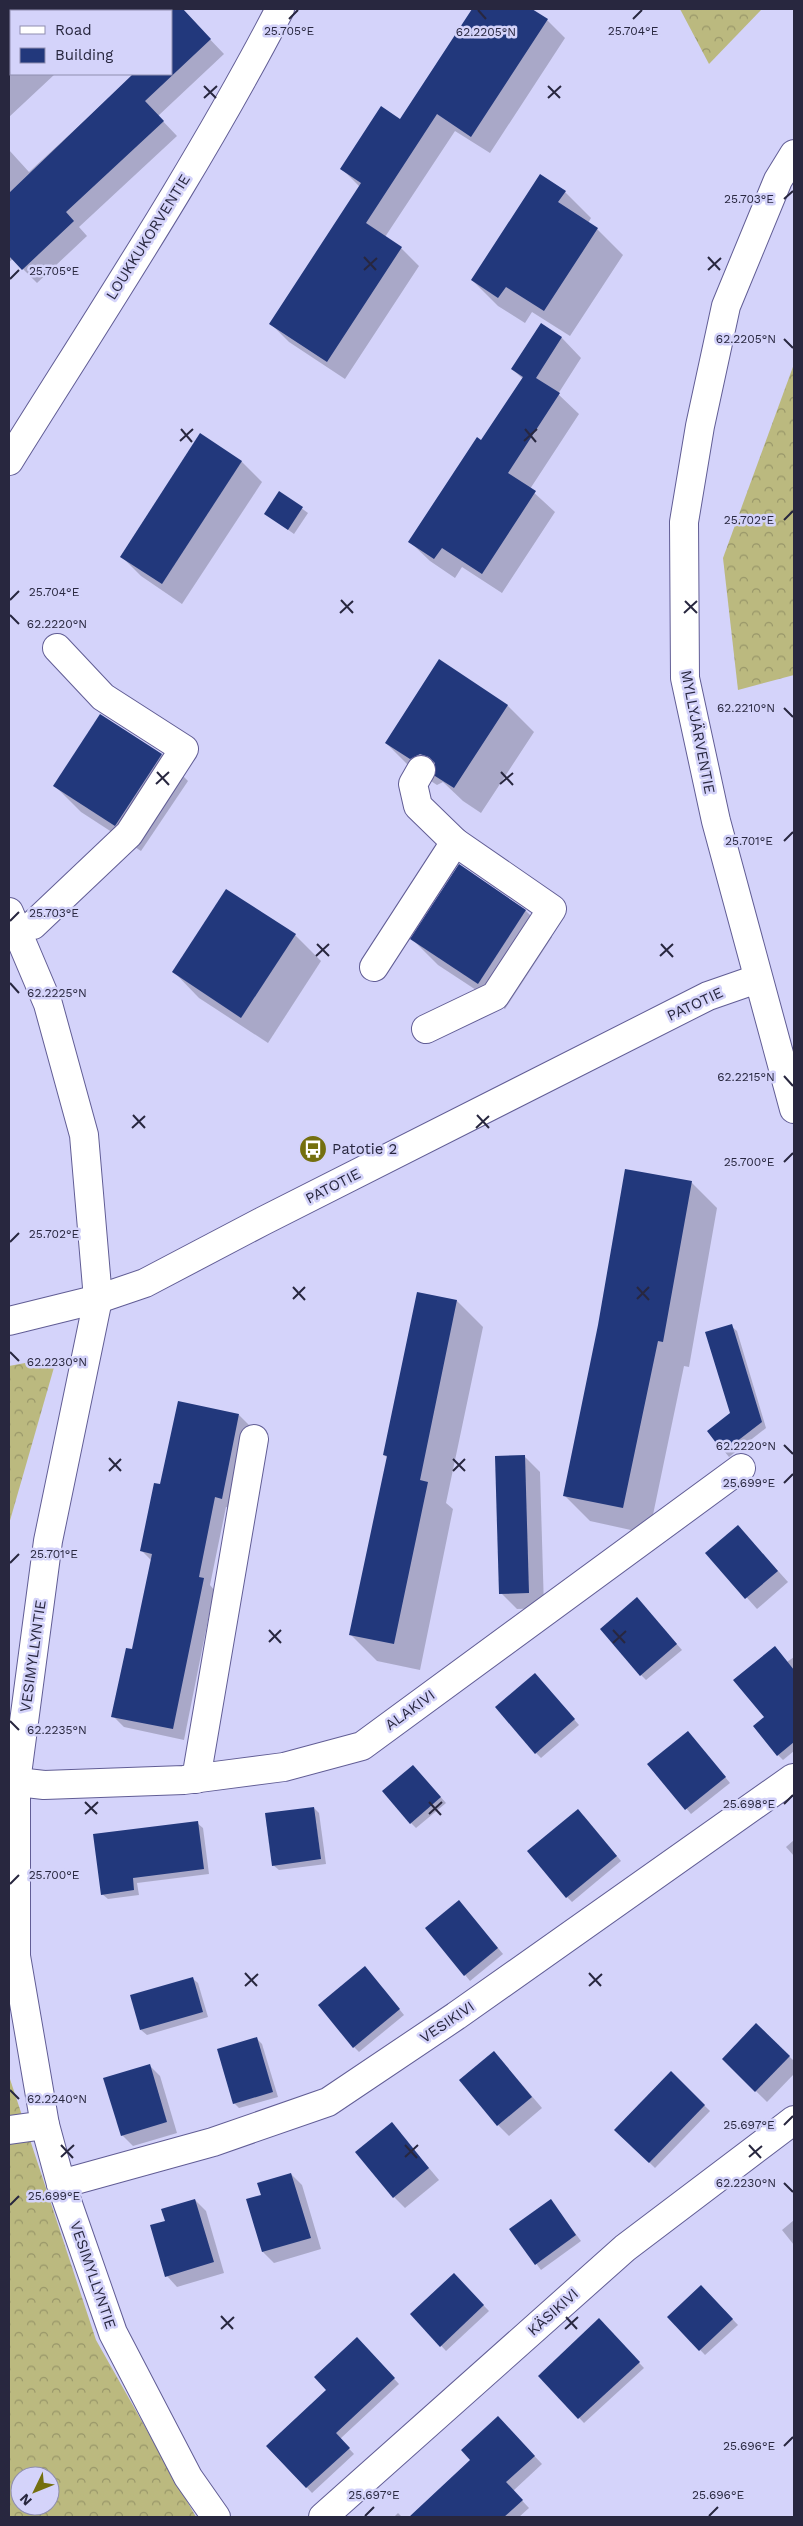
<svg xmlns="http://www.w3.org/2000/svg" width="803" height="2526" font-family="'Work Sans',sans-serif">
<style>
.forest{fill:url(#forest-crowns);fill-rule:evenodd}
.shadow{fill:#0003}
.building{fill:#22387c}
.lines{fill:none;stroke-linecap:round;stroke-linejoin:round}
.minor-casing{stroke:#615d95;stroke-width:30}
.major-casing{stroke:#615d95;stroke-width:30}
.minor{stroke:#fff;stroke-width:28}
.major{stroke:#fff;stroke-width:28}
.ticks{fill:none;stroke:#28273f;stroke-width:2}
.labels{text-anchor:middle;stroke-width:5;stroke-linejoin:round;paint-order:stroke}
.street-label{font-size:15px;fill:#28273f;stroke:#d4d3fa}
.poi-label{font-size:15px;fill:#28273f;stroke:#d4d3fa;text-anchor:start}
.ticks-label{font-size:12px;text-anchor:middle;fill:#28273f;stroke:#d4d3fa;stroke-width:5;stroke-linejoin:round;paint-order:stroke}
</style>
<defs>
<pattern id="forest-crowns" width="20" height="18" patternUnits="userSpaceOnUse" patternTransform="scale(1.25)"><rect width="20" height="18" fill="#bbb97f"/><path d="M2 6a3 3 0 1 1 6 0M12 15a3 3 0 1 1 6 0" fill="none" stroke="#989669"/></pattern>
</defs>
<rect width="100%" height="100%" fill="#d4d3fa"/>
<!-- forest -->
<g class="forest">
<path d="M680,9H762L709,64Z"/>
<path d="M794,364V675L738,690L723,558Z"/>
<path d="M57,1357L9,1524V1366Z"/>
<path d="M9,2076L96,2340L196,2517H9ZM20,2476H50V2506H20Z"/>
</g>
<!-- shadow -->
<g class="shadow">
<path d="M9,9H63L65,11H11V74H55L9,117Z"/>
<path d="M177,9H181L224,54L158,116L177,136L79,227L87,236L37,283L13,259L9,262V150L29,172L135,74H171V14Z"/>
<path d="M474,9H530L547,20L565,38L490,153L455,131L385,237L401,248L419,266L345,379L289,342L271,324L360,187L342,169L401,121Z"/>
<path d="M565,192L591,218L588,223L597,229L623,255L570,336L532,312L525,323L498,306L472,280Z"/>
<path d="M541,324L562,338L581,358L558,394L579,414L530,489L555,512L502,593L462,567L455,578L430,561L410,542L482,442L523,379L512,369Z"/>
<path d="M200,435L242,462L262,482L182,604L141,576L121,556Z"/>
<path d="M279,492L308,513L294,534L266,514Z"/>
<path d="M439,661L508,706L534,732L481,813L463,801L443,782L437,785L412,769L386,743Z"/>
<path d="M162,755L188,781L141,851L81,812L55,786Z"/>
<path d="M460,866L526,911L552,937L505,1009L438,965L412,939Z"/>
<path d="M295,935L321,961L268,1043L199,998L174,972Z"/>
<path d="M691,1182L717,1208L689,1367L684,1366L649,1534L590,1521L564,1495Z"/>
<path d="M418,1293L457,1301L483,1327L446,1503L453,1509L420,1670L377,1661L351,1635L388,1458L384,1455Z"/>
<path d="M731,1326L737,1331L766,1428L729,1457L708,1431L732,1413Z"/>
<path d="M239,1415L250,1426L232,1509L226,1507L210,1585L214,1590L184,1740L124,1727L113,1716L133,1651L152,1561L141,1550L161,1485Z"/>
<path d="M524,1456L540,1472L544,1608L517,1609L501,1593Z"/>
<path d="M738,1526L788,1582L757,1609L707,1553Z"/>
<path d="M642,1604L682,1650L646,1680L641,1675Z"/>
<path d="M794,1657V1751L783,1760L778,1755L765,1717L787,1662Z"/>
<path d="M540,1680L579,1725L541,1758L536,1753Z"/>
<path d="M693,1738L730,1783L691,1814L649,1764Z"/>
<path d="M418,1772L446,1803L416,1828L411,1823Z"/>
<path d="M314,1808L319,1813L326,1864L279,1870L273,1865Z"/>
<path d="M584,1816L621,1861L572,1902L567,1897Z"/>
<path d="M197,1823L203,1828L209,1874L137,1883L139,1895L108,1899L102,1894Z"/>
<path d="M794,1840V1856L786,1847Z"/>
<path d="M464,1907L503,1954L470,1981L427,1928Z"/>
<path d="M370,1973L404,2015L359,2052L354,2047Z"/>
<path d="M192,1978L198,1983L208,2017L147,2035L141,2030Z"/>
<path d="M756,2025L794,2061V2074L767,2102L723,2059Z"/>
<path d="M257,2039L262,2044L278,2097L239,2108L234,2103Z"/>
<path d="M494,2052L542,2108L509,2136L498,2125Z"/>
<path d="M150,2066L160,2076L177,2133L133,2146L122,2135Z"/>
<path d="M671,2073L710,2111L655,2168L616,2130Z"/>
<path d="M392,2124L439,2180L405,2208L394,2197Z"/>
<path d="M291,2174L302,2185L321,2249L274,2263L263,2252L248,2200L262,2196Z"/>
<path d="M195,2200L206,2211L224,2273L177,2287L167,2276L166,2222Z"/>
<path d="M551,2201L581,2241L541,2270L511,2230Z"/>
<path d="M794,2220V2245L782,2230Z"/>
<path d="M454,2275L489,2311L446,2351L412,2314Z"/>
<path d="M701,2286L738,2325L705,2355L669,2317Z"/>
<path d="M599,2320L644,2368L584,2423L540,2376Z"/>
<path d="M357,2339L399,2384L340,2439L354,2454L312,2493L268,2446L328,2390Z"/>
<path d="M505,2425L542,2464L513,2491L529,2508L519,2517H411L472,2460Z"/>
<path d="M398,2513L402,2517H394Z"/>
</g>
<!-- building -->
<g class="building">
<path d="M171,9H183L211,39L145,101L164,121L66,212L74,221L22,270L9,256V193L133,74H171Z"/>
<path d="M472,9H532L548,19L471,137L437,114L366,223L402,247L327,362L269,324L361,183L340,169L381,106L400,119Z"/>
<path d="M540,174L566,191L558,202L598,228L544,311L506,287L498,298L471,280Z"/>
<path d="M541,323L562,337L536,378L560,393L508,473L536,491L482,574L442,548L434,559L408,542L477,437L481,440L523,377L511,369Z"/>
<path d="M200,433L242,461L162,584L120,557Z"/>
<path d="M279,491L303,507L288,530L264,514Z"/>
<path d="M439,659L508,705L454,788L435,776V763L429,757L420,754L410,759L385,743Z"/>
<path d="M100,714L162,754L115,826L53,786Z"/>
<path d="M459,864L526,910L478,984L410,939Z"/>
<path d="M226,889L296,934L241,1018L172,972Z"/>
<path d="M625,1169L692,1181L663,1342L658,1341L623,1508L563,1496L598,1325Z"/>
<path d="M417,1292L457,1300L420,1480L428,1482L394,1644L349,1635L387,1456L383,1455Z"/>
<path d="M732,1324L762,1422L723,1452L707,1431L730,1413L705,1332Z"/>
<path d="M178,1401L239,1414L222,1499L215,1497L199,1577L204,1578L173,1729L111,1717L126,1648L132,1649L152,1554L140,1551L154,1483L160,1484Z"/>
<path d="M525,1455L529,1593L499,1594L495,1456Z"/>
<path d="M738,1525L778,1571L745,1599L705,1553Z"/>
<path d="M637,1597L677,1644L640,1676L600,1629Z"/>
<path d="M775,1646L794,1670V1742L777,1756L753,1726L764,1717L733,1680Z"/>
<path d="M535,1673L575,1719L535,1754L495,1707Z"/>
<path d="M688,1731L726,1777L685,1810L647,1764Z"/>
<path d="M413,1765L441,1797L410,1824L382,1791Z"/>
<path d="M314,1807L321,1859L272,1866L265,1813Z"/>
<path d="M578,1809L617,1856L566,1898L527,1851Z"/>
<path d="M198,1821L204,1869L133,1878L134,1890L101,1895L93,1834Z"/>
<path d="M459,1900L498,1948L464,1976L425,1928Z"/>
<path d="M365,1966L400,2009L353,2048L318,2005Z"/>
<path d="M193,1977L203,2012L140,2030L130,1995Z"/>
<path d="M756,2023L790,2056L755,2092L722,2059Z"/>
<path d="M257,2037L273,2092L233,2104L217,2049Z"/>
<path d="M494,2051L532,2097L497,2126L459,2080Z"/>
<path d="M150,2064L167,2122L121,2136L103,2078Z"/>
<path d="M671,2071L705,2105L649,2163L614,2130Z"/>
<path d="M392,2122L429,2168L393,2198L355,2152Z"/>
<path d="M291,2173L311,2238L262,2252L246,2199L261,2195L257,2183Z"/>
<path d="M195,2199L214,2262L165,2277L150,2225L165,2221L161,2209Z"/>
<path d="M551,2199L576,2235L535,2265L509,2229Z"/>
<path d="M454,2273L484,2305L440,2347L410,2314Z"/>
<path d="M701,2285L733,2319L699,2351L667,2317Z"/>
<path d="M599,2318L640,2362L578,2419L538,2376Z"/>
<path d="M357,2337L395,2378L336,2433L350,2448L306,2488L266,2446L326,2390L314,2377Z"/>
<path d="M498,2416L535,2456L506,2482L523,2500L504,2517H409L470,2460L461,2450Z"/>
</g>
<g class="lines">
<!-- minor casing -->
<g class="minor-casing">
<g id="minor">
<path d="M9,461C102,312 199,165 280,9"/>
<path d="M421,770L413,784L418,806L455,842"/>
<path d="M9,912L48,1004L84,1135L98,1299L48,1541L16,1782V1956L45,2125L61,2184L113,2333L188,2477L216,2517"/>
<path d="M33,925L129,834L184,749L103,697L57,648"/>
<path d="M374,967L455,842L552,909L495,996L426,1029"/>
<path d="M9,1321L98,1299L145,1283L263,1221L708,996L757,979"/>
<path d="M196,1779L254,1439"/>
<path d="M9,1781L44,1785L184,1780L284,1767L362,1746L741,1468"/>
<path d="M9,2130L45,2125"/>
<path d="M61,2184L213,2142L328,2102L456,2016L793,1778"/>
<path d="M323,2517L625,2248L794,2120"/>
</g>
</g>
<!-- major casing -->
<g class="major-casing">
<path id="major" d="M794,154L778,180L726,306L700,426L684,522L685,678L716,821L794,1109"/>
</g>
<!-- minor -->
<use href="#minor" class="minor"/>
<!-- major -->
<use href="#major" class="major"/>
</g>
<!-- ticks -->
<path class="ticks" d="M478,10L486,19M289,19L298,10M633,19L642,10M204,86L216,98M548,86L560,98M204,98L217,86M548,98L561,86M784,199L793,191M364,257L376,270M708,257L720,270M364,270L377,258M708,270L721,258M10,279L19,270M784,339L793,348M181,429L192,442M525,429L536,442M180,441L193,429M524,441L537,429M784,520L793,511M10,600L19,591M341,600L353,613M685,601L697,613M340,613L353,601M684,613L697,601M10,615L19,624M784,708L793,717M157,772L169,785M501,772L513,785M156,784L169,772M500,784L513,773M784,841L793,832M10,921L19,912M317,944L329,956M661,944L673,957M316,956L329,944M660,956L673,944M10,983L19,993M784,1076L793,1086M133,1115L145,1128M477,1115L489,1128M132,1128L145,1116M476,1128L489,1116M784,1162L793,1153M10,1242L19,1233M293,1287L305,1300M637,1287L649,1300M293,1299L305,1287M637,1299L649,1287M10,1352L19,1361M784,1445L793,1454M109,1458L121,1471M453,1459L465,1471M109,1471L121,1459M453,1471L465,1459M784,1483L793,1474M10,1563L19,1554M269,1630L281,1643M613,1630L625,1643M269,1642L281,1630M613,1643L626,1631M10,1721L19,1730M85,1802L97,1814M429,1802L441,1815M784,1804L793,1795M85,1814L98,1802M429,1814L442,1802M10,1884L19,1875M245,1973L257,1986M589,1973L601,1986M245,1986L258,1974M589,1986L602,1974M10,2090L19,2099M784,2125L793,2116M61,2145L73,2158M405,2145L417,2158M749,2145L761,2158M61,2157L74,2145M405,2157L418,2145M749,2157L762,2146M784,2183L793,2192M10,2205L19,2196M221,2316L233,2329M566,2317L577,2329M221,2329L234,2317M565,2329L578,2317M784,2446L793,2437M365,2516L374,2507M709,2516L718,2507"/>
<!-- icons -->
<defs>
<g id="bus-disc" transform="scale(1.4375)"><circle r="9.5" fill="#746f0f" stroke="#d4d3fa"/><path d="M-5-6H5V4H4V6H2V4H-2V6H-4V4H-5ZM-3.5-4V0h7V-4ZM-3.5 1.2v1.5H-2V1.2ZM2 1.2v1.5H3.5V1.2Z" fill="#fff"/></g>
</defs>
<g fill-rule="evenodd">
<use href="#bus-disc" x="313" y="1149"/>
</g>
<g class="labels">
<!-- street labels -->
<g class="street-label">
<text transform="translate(148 237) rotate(-58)" y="5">LOUKKUKORVENTIE</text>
<text transform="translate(698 732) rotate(79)" y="5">MYLLYJÄRVENTIE</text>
<text transform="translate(695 1004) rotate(-25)" y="5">PATOTIE</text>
<text transform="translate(333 1186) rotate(-27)" y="5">PATOTIE</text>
<text transform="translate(33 1656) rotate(-82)" y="5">VESIMYLLYNTIE</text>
<text transform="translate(410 1710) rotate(-36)" y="5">ALAKIVI</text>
<text transform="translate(447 2022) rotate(-34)" y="5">VESIKIVI</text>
<text transform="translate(93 2275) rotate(71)" y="5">VESIMYLLYNTIE</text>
<text transform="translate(553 2312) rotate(-42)" y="5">KÄSIKIVI</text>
</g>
<!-- poi labels -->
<g class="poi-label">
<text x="332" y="1154">Patotie 2</text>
</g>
</g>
<g class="ticks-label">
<text x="289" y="35">25.705°E</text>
<text x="633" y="35">25.704°E</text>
<text x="486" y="36">62.2205°N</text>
<text x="749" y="203">25.703°E</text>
<text x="54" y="275">25.705°E</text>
<text x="746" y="343">62.2205°N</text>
<text x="749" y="524">25.702°E</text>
<text x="54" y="596">25.704°E</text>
<text x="57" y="628">62.2220°N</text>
<text x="746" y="712">62.2210°N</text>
<text x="749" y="845">25.701°E</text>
<text x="54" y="917">25.703°E</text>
<text x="57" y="997">62.2225°N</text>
<text x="746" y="1081">62.2215°N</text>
<text x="749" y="1166">25.700°E</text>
<text x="54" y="1238">25.702°E</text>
<text x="57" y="1366">62.2230°N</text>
<text x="746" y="1450">62.2220°N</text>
<text x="749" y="1487">25.699°E</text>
<text x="54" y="1558">25.701°E</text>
<text x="57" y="1734">62.2235°N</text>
<text x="749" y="1808">25.698°E</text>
<text x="54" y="1879">25.700°E</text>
<text x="57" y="2103">62.2240°N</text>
<text x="749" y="2129">25.697°E</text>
<text x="746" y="2187">62.2230°N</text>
<text x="54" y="2200">25.699°E</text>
<text x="749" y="2450">25.696°E</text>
<text x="374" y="2499">25.697°E</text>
<text x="718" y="2499">25.696°E</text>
</g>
<!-- border -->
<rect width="803" height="2526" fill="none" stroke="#28273f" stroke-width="20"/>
<!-- legend -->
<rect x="10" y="10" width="162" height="65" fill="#d4d3fa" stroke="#8f8eaf"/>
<rect x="20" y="26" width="25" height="8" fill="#ffffff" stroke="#8f8eaf"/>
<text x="55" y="35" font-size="15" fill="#28273f">Road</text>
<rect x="20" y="48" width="25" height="15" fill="#22387c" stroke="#8f8eaf"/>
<text x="55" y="60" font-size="15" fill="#28273f">Building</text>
<!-- north arrow -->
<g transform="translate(35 2491) rotate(227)"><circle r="24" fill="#d4d3fa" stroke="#8f8eaf"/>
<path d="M0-4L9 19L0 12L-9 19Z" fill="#746f0f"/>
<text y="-8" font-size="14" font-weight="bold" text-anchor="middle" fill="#28273f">N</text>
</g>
</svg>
